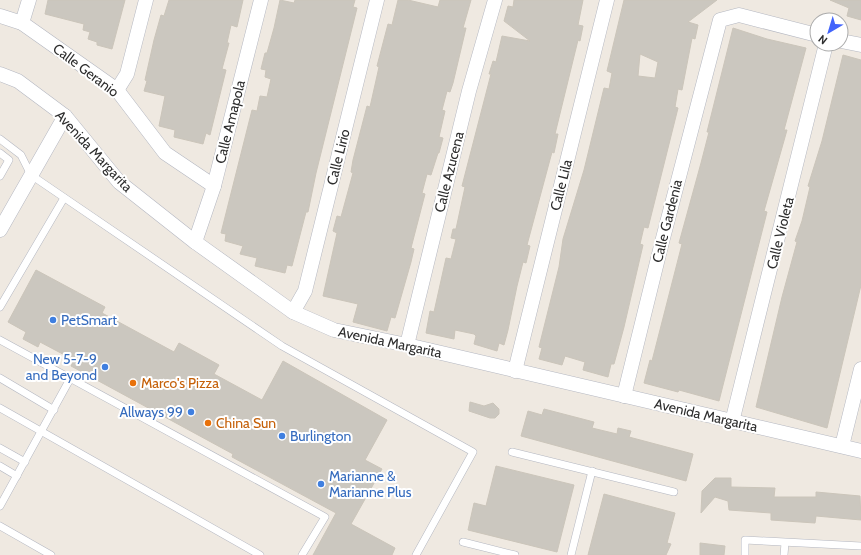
<svg xmlns="http://www.w3.org/2000/svg" width="861" height="555" font-family="Cabin,sans-serif">
<style>
.building{fill:#cbc7bf;stroke:#cbc5ba;fill-rule:evenodd}
.lines{fill:none;stroke-linecap:round;stroke-linejoin:round}
.service-casing{stroke:#b4b7c1;stroke-width:8}
.minor-casing{stroke:#b4b7c1;stroke-width:15}
.service{stroke:#fff;stroke-width:7}
.minor{stroke:#fff;stroke-width:14}
.shop-dot{fill:#3f7fe0;stroke:#fff;stroke-width:1.5}
.food-dot{fill:#e8710a;stroke:#fff;stroke-width:1.5}
.labels{text-anchor:middle;stroke-width:4;stroke-linejoin:round;paint-order:stroke}
.street-label{font-size:14px;fill:#2e2e2e;stroke:#fff}
.shop-label{font-size:14px;fill:#366cbe;stroke:#fff;text-anchor:start}
.food-label{font-size:14px;fill:#c56008;stroke:#fff;text-anchor:start}
</style>
<rect width="100%" height="100%" fill="#efe9e1"/>
<!-- building -->
<g class="building">
<path d="M48,0H125L112,49L97,45V42L88,39L90,32L83,30L84,24L45,14Z"/>
<path d="M169,0H243L237,27L231,25L227,43H229L222,69L226,70L210,135L206,133L203,144L174,137L175,130L159,126L165,96L144,91L147,81L145,80L154,40L161,15L164,16Z"/>
<path d="M280,0L294,3L295,0H355L353,7L357,8L316,173L308,212H306L292,266L287,265L285,273L255,266L257,258L240,254L243,246L225,241L226,234L221,233L252,110L257,111L260,96L267,97L271,79L265,77L266,70L261,69L265,53H267L274,28Z"/>
<path d="M398,0H408L438,7L440,0H471L463,28H466L453,83L450,92L447,91L442,110L445,111L439,137L443,138L439,153H438L431,175L427,174L422,193L425,194L411,248L414,249L411,262L395,318L391,317L387,331L353,322L358,304L323,296L337,233L333,231L337,216L341,217L353,173L351,172L353,160L367,106L370,107L379,67L377,66L388,24L392,25Z"/>
<path d="M514,0H583L578,25L583,26L580,41L578,40L555,134H558L554,153L552,152L527,245L530,246L526,263L523,262L517,286L508,330L504,345L499,343L497,351L474,344L476,336L474,334L455,330L454,339L426,333L430,311L434,312L446,258L451,259L456,239L451,238L453,229H456L465,187L462,186L491,74H489L493,61L496,62L502,36L530,41L504,21L508,6L513,7Z"/>
<path d="M624,0H717L688,22L698,25L695,39L692,38L682,90L678,89L675,107L678,108L648,228L644,227L640,244L643,245L624,327L614,364H611L608,377L583,370L585,362L565,356L562,365L539,359L542,348L539,347L559,267L563,239L584,170L604,88L609,89L612,73L607,71ZM640,54L658,62L655,78L638,76Z"/>
<path d="M830,0H861V20L847,16L849,8Z"/>
<path d="M733,28L767,39L806,48L784,130H787L764,211L767,212L719,401L679,390L678,392L644,383L650,360L652,361L682,244L679,243L701,163L709,132H707Z"/>
<path d="M843,55L861,60V285L827,428L756,407L782,297L797,242L795,241L802,221L810,187L808,186L822,141Z"/>
<path d="M36,270L105,307L102,313L174,352L179,343L219,365L214,374L262,400L283,361L387,420L365,460L382,469L351,524L395,548L392,555H313L336,513L232,457L233,454L71,366L74,360L40,342L38,347L23,339L26,332L8,322Z"/>
<path d="M470,402L484,406L493,403L499,409V414L495,418H490L469,411Z"/>
<path d="M544,409L594,422L592,428L617,434L618,428L631,431L629,437L693,454L686,481L521,436L528,411L542,415Z"/>
<path d="M496,466L574,485L557,552L468,530L474,503L486,506Z"/>
<path d="M715,478H731V487L775,488L774,497H816V492L860,496L861,520L816,516L815,523L771,520V513L729,510L728,501L715,497L701,513L702,491Z"/>
<path d="M604,494L675,513L667,543L671,544L666,555H588Z"/>
<path d="M700,543L725,546L724,555H700Z"/>
</g>
<g class="lines">
<!-- service casing -->
<g class="service-casing">
<g id="service">
<path d="M0,139L21,155L31,175L282,346L473,452L416,555"/>
<path d="M0,153L9,160L0,176"/>
<path d="M0,307L64,198"/>
<path d="M0,340L325,517L302,555"/>
<path d="M0,378L54,410"/>
<path d="M0,408L260,555"/>
<path d="M0,448L25,462"/>
<path d="M512,452L674,492"/>
<path d="M0,466L17,476"/>
<path d="M0,506L70,379"/>
<path d="M0,526L51,555"/>
<path d="M463,542L515,555"/>
<path d="M571,555L592,471"/>
<path d="M745,555V540L861,546"/>
<path d="M784,555L785,543"/>
</g>
</g>
<!-- minor casing -->
<g class="minor-casing">
<g id="minor">
<path d="M0,16L22,23L117,90L165,153L214,186"/>
<path d="M22,23L29,0"/>
<path d="M841,41L861,45"/>
<path d="M0,74L18,81L65,116L119,182L195,242L293,312L334,330L407,345L861,451"/>
<path d="M117,90L127,74L146,0"/>
<path d="M0,230L65,116"/>
<path d="M195,242L214,186L261,0"/>
<path d="M293,312L305,291L377,0"/>
<path d="M407,345L469,91L495,0"/>
<path d="M515,371L607,0"/>
<path d="M624,396L662,242L720,20L739,15L817,35"/>
<path d="M732,422L826,44"/>
<path d="M842,446L861,369"/>
</g>
</g>
<!-- service -->
<use href="#service" class="service"/>
<!-- minor -->
<use href="#minor" class="minor"/>
</g>
<!-- markers -->
<g class="shop-dot">
<circle cx="53" cy="320" r="4"/>
<circle cx="105" cy="367" r="4"/>
<circle cx="191" cy="412" r="4"/>
<circle cx="282" cy="436" r="4"/>
<circle cx="321" cy="484" r="4"/>
</g>
<g class="food-dot">
<circle cx="133" cy="383" r="4"/>
<circle cx="208" cy="423" r="4"/>
</g>
<g class="labels">
<!-- street labels -->
<g class="street-label">
<text transform="translate(86 70) rotate(37)" y="5">Calle Geranio</text>
<text transform="translate(230 122) rotate(-76)" y="5">Calle Amapola</text>
<text transform="translate(94 151) rotate(47)" y="5">Avenida Margarita</text>
<text transform="translate(338 157) rotate(-76)" y="5">Calle Lirio</text>
<text transform="translate(449 172) rotate(-76)" y="5">Calle Azucena</text>
<text transform="translate(561 185) rotate(-76)" y="5">Calle Lila</text>
<text transform="translate(667 221) rotate(-76)" y="5">Calle Gardenia</text>
<text transform="translate(780 233) rotate(-76)" y="5">Calle Violeta</text>
<text transform="translate(390 342) rotate(12)" y="5">Avenida Margarita</text>
<text transform="translate(706 415) rotate(13)" y="5">Avenida Margarita</text>
</g>
<!-- shop labels -->
<g class="shop-label">
<text x="61" y="325">PetSmart</text>
<text x="97" y="364" text-anchor="end">New 5-7-9<tspan x="97" dy="16">and Beyond</tspan></text>
<text x="183" y="417" text-anchor="end">Allways 99</text>
<text x="290" y="441">Burlington</text>
<text x="329" y="481">Marianne &amp;<tspan x="329" dy="16">Marianne Plus</tspan></text>
</g>
<!-- food labels -->
<g class="food-label">
<text x="141" y="388">Marco's Pizza</text>
<text x="216" y="428">China Sun</text>
</g>
</g>
<!-- north arrow -->
<g transform="translate(829 32) rotate(218)"><circle r="19" fill="#ffffff" stroke="#ababab"/>
<path d="M0-3L7 15L0 10L-7 15Z" fill="#4264fb"/>
<text y="-6" font-size="11" font-weight="bold" text-anchor="middle" fill="#2e2e2e">N</text>
</g>
</svg>
